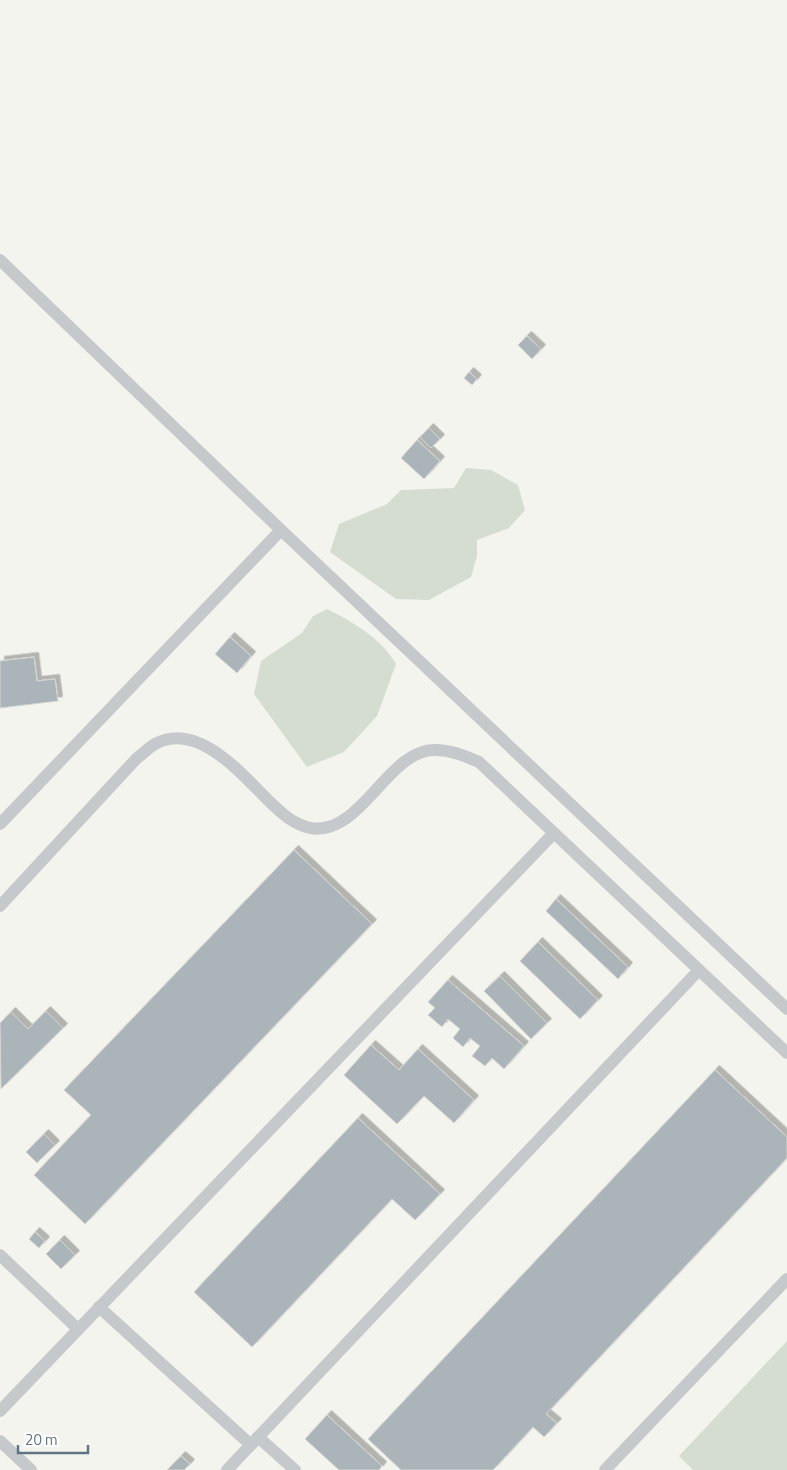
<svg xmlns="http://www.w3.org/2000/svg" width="787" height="1470" font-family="'Titillium Web',sans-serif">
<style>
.green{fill:#d5dcd0}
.building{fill:#abb4b8;stroke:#d5d5d2;filter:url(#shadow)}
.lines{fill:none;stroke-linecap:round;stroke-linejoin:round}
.lane{stroke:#c6c9cc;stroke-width:12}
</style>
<defs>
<filter id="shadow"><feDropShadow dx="4.5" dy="-4.5" stdDeviation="0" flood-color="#0004"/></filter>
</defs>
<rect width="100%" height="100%" fill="#f4f4ef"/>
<!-- green -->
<g class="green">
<path d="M466,468L491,470L518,485L525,510L509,528L477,540V556L471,577L429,600L396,599L330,552L339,524L387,504L401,490L454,488Z"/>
<path d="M327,609C353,622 382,639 396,664L377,716L344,752L307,767L254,694L261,661L302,633L313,616Z"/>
<path d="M787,1341V1470H693L679,1456Z"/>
</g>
<!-- building -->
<g class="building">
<path d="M527,336L541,349L532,359L518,345Z"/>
<path d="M469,372L477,379L472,385L464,378Z"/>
<path d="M429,428L440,439L431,448L420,437Z"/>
<path d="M417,440L440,461L424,479L401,458Z"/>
<path d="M230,637L251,656L237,673L215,654Z"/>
<path d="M34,657L37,681L55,679L58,701L0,708V661Z"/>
<path d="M294,850L372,924L85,1224L34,1175L91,1115L64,1090Z"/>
<path d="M556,899L628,967L618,979L546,911Z"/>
<path d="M538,942L598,1000L580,1019L520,961Z"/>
<path d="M500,976L547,1023L531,1039L484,991Z"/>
<path d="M448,980L524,1046L504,1069L492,1058L485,1066L472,1056L480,1046L470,1038L463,1047L453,1038L460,1029L448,1019L442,1027L428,1015L435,1008L428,1002Z"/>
<path d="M46,1011L63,1028L1,1089L0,1023L11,1012L28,1029Z"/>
<path d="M371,1045L399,1070L418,1049L474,1100L454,1123L424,1096L397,1124L344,1075Z"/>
<path d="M715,1070L787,1137V1158L546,1414L557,1423L544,1437L533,1427L493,1470H401L368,1439Z"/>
<path d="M358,1118L440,1194L415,1220L392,1199L252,1347L194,1292Z"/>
<path d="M44,1134L55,1145L37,1163L26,1152Z"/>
<path d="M35,1232L45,1241L39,1248L29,1239Z"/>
<path d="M60,1240L75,1255L61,1269L46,1254Z"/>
<path d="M327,1415L382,1466L379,1470H339L305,1439Z"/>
<path d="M181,1456L190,1464L184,1470H167Z"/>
</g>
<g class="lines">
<!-- lane -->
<g class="lane">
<path d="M0,260L281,530L787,1009"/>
<path d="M0,824L281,530"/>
<path d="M0,906L137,758C143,754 148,748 155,744C199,720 244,777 272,804C284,815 293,824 310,828C361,837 388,749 435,750C451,750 465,756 479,762L787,1053"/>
<path d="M0,1255L78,1329"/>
<path d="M99,1307L251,1445"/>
<path d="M0,1411L554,833"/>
<path d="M258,1437L295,1470"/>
<path d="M0,1441L31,1470"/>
<path d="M227,1470L699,970"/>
<path d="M605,1470L787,1279"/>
</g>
</g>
<!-- scale -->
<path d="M18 1445v8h70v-8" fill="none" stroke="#617483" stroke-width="2.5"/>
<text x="25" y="1445" font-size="15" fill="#617483" stroke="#ffffff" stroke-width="4" paint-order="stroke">20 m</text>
</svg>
